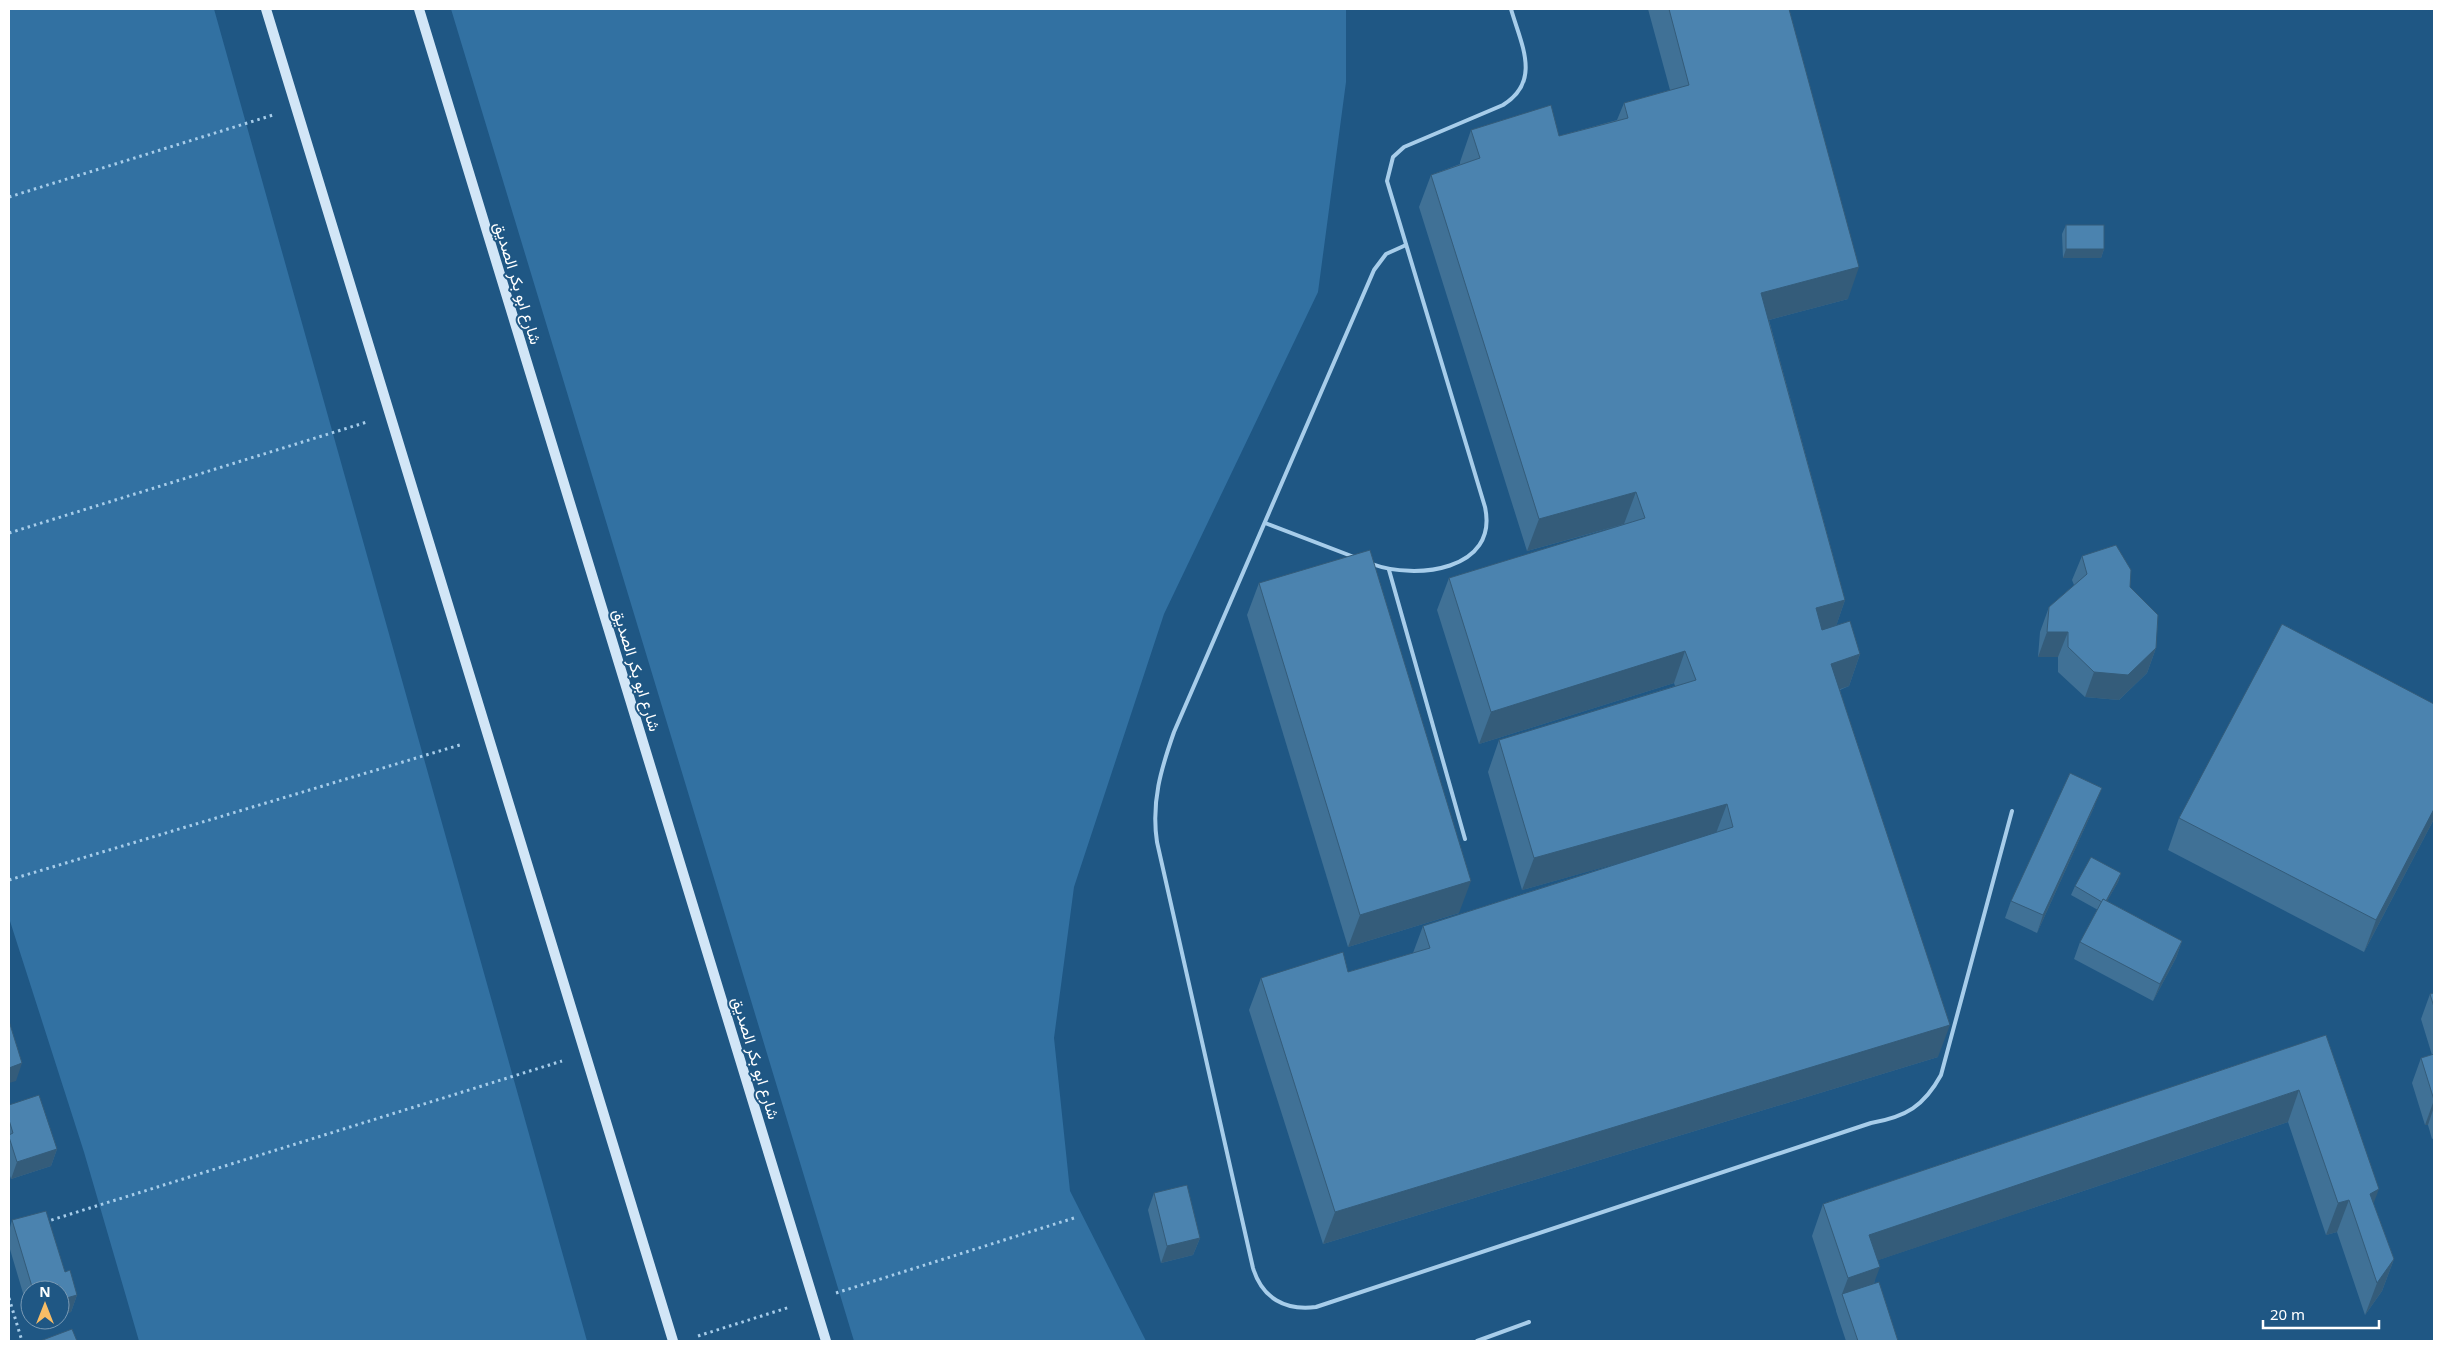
<svg xmlns="http://www.w3.org/2000/svg" width="2443" height="1350" font-family="'Noto Sans',Vazirmatn,sans-serif">
<style>
.green{fill:#3271a2}
.lines{fill:none;stroke-linecap:round;stroke-linejoin:round}
.path{stroke:#a7cdea;stroke-width:3;stroke-dasharray:2.5 4;stroke-linecap:butt}
.lane{stroke:#a7cdea;stroke-width:4}
.secondary{stroke:#d2e6f7;stroke-width:10}
.wall{fill:#407196}
.shaded-wall{fill:#345c7a}
.building{fill:#4b83af;stroke:#345c7a}
.labels{text-anchor:middle;stroke-width:4;stroke-linejoin:round;paint-order:stroke}
.street-label{font-size:16px;fill:#fff;stroke:#1f5784}
</style>
<rect width="100%" height="100%" fill="#1f5784"/>
<!-- green -->
<g class="green">
<path d="M9,9H214L587,1341H139L84,1152L9,918Z"/>
<path d="M451,9H1346V82L1318,292L1164,614L1074,887L1054,1038L1070,1191L1146,1341H854Z"/>
</g>
<g class="lines">
<!-- path -->
<g class="path">
<path d="M9,197L273,115"/>
<path d="M9,533L367,422"/>
<path d="M9,880L463,744"/>
<path d="M45,1222L562,1061"/>
<path d="M836,1293L1074,1218"/>
<path d="M9,1298L22,1341"/>
<path d="M698,1336L790,1307"/>
</g>
<!-- lane -->
<g class="lane">
<path d="M1406,245L1386,254L1374,270L1174,732C1161,769 1151,802 1157,842L1253,1268C1262,1298 1285,1311 1316,1307L1871,1123C1906,1117 1924,1106 1941,1075L2012,811"/>
<path d="M1265,523L1354,557"/>
<path d="M1372,564C1415,580 1499,571 1485,507L1387,181L1393,157L1404,147L1503,105C1542,81 1521,44 1511,9"/>
<path d="M1389,570L1465,839"/>
<path d="M1477,1341L1529,1322"/>
</g>
<!-- secondary -->
<g class="secondary">
<path d="M266,9L673,1341"/>
<path d="M419,9L826,1341"/>
</g>
</g>
<!-- wall -->
<g class="wall">
<path d="M1648,9H1789L1848,299L1769,320L1845,600L1836,626L1860,654L1849,686L1840,690L1938,1057L1323,1244L1249,1010L1261,978L1348,972L1413,953L1423,926L1632,859L1522,890L1488,772L1499,740L1675,686L1674,683L1479,744L1437,610L1449,578L1622,525L1527,551L1419,207L1431,175L1460,164V162L1471,130L1559,136L1617,120L1624,103L1670,90Z"/>
<path d="M2066,225L2104,249L2101,258H2063L2062,234Z"/>
<path d="M2082,556L2130,587L2156,648L2147,673L2119,700L2085,697L2058,672V657H2038L2040,632L2049,607L2074,585L2072,580Z"/>
<path d="M1259,583L1459,913L1348,947L1247,615Z"/>
<path d="M2095,805L2037,933L2005,918L2011,901Z"/>
<path d="M2179,818L2434,819L2364,952L2168,850Z"/>
<path d="M2121,873L2118,882L2107,901L2182,941L2176,958L2153,1001L2074,959L2080,942L2098,910L2071,895L2075,886Z"/>
<path d="M2434,993V1138L2432,1139L2428,1125H2425L2412,1083L2421,1058L2432,1055L2421,1019L2430,994Z"/>
<path d="M2326,1035L2374,1205L2394,1259L2382,1291L2365,1315L2337,1232L2326,1235L2288,1122L1878,1260L1874,1284L1898,1341H1846L1836,1311V1310L1812,1236L1823,1204Z"/>
<path d="M9,1105L57,1149L51,1166L11,1179L9,1173Z"/>
<path d="M1154,1193L1200,1238L1193,1255L1161,1263L1148,1210Z"/>
<path d="M12,1220L65,1272L77,1295L71,1312L60,1315V1290H30V1309L28,1310L9,1246V1231Z"/>
</g>
<!-- shaded-wall -->
<g class="shaded-wall">
<path d="M2066,249H2104L2101,258H2063Z"/>
<path d="M1859,267L1848,299L1750,325L1761,293Z"/>
<path d="M1636,492L1624,524L1527,551L1539,519Z"/>
<path d="M1845,600L1834,632L1804,640L1816,608Z"/>
<path d="M2047,632H2068L2058,657H2038Z"/>
<path d="M2156,648L2147,673L2119,700L2085,697L2094,672Z"/>
<path d="M1685,651L1674,683L1479,744L1491,712Z"/>
<path d="M1860,654L1849,686L1820,696L1831,664Z"/>
<path d="M2102,788L2095,805L2037,933L2043,915Z"/>
<path d="M1727,804L1715,836L1522,890L1534,858Z"/>
<path d="M2434,809V819L2364,952L2376,920Z"/>
<path d="M2121,873L2118,882L2101,912L2104,903Z"/>
<path d="M1471,881L1459,913L1348,947L1360,915Z"/>
<path d="M2182,941L2176,958L2153,1001L2160,984Z"/>
<path d="M1950,1025L1938,1057L1323,1244L1335,1212Z"/>
<path d="M22,1063L16,1081L9,1083V1068Z"/>
<path d="M2299,1090L2288,1122L1858,1267L1869,1235Z"/>
<path d="M2434,1100V1107L2428,1125H2425Z"/>
<path d="M57,1149L51,1166L11,1179L17,1162Z"/>
<path d="M2379,1189L2367,1221L2370,1194Z"/>
<path d="M2349,1200L2337,1232L2326,1235L2338,1203Z"/>
<path d="M1200,1238L1193,1255L1161,1263L1167,1246Z"/>
<path d="M2394,1259L2382,1291L2365,1315L2377,1283Z"/>
<path d="M1880,1267L1868,1299L1842,1294L1848,1278Z"/>
<path d="M59,1285L57,1290H43Z"/>
<path d="M77,1295L71,1312L60,1315V1307L63,1299Z"/>
</g>
<!-- building -->
<g class="building">
<path d="M1669,9H1789L1859,267L1761,293L1845,600L1816,608L1822,630L1850,621L1860,654L1831,664L1950,1025L1335,1212L1261,978L1343,952L1348,972L1430,948L1423,926L1733,827L1727,804L1534,858L1499,740L1696,680L1685,651L1491,712L1449,578L1645,518L1636,492L1539,519L1431,175L1480,158L1471,130L1551,105L1559,136L1628,118L1624,103L1689,85Z"/>
<rect x="2066" y="225" width="38" height="24"/>
<path d="M2116,545L2131,570L2130,587L2158,615L2156,648L2128,675L2094,672L2068,647V632H2047L2049,607L2087,574L2082,556Z"/>
<path d="M1370,550L1471,881L1360,915L1259,583Z"/>
<path d="M2282,624L2434,704V809L2376,920L2179,818Z"/>
<path d="M2070,773L2102,788L2043,915L2011,901Z"/>
<path d="M2091,857L2121,873L2106,901L2103,899L2102,902L2075,886Z"/>
<path d="M2103,899L2182,941L2160,984L2080,942Z"/>
<path d="M2434,993V1007L2430,994Z"/>
<path d="M9,1021L22,1063L9,1068Z"/>
<path d="M2326,1035L2379,1189L2370,1194L2394,1259L2377,1283L2349,1200L2338,1203L2299,1090L1869,1235L1880,1267L1848,1278L1823,1204Z"/>
<path d="M2434,1054V1100L2421,1058Z"/>
<path d="M39,1095L57,1149L17,1162L9,1137V1135L13,1133L9,1120V1105Z"/>
<path d="M1187,1185L1200,1238L1167,1246L1154,1193Z"/>
<path d="M46,1211L65,1272L70,1270L77,1295L63,1299L59,1285L43,1290H33L12,1220Z"/>
<path d="M1879,1282L1898,1341H1858L1842,1294Z"/>
<path d="M72,1329L77,1341H40Z"/>
</g>
<g class="labels">
<!-- street labels -->
<g class="street-label">
<text transform="translate(518 283) rotate(73)" y="6">شارع ابو بكر الصديق</text>
<text transform="translate(637 670) rotate(73)" y="6">شارع ابو بكر الصديق</text>
<text transform="translate(756 1058) rotate(73)" y="6">شارع ابو بكر الصديق</text>
</g>
</g>
<!-- border -->
<rect width="2443" height="1350" fill="none" stroke="#ffffff" stroke-width="20"/>
<!-- north arrow -->
<g transform="translate(45 1305)"><circle r="24" fill="#1f5784" stroke="#799ab5"/>
<path d="M0-4L9 19L0 12L-9 19Z" fill="#f8bd66"/>
<text y="-8" font-size="14" font-weight="bold" text-anchor="middle" fill="#ffffff">N</text>
</g>
<!-- scale -->
<path d="M2263 1320v8h116v-8" fill="none" stroke="#ffffff" stroke-width="2.5"/>
<text x="2270" y="1320" font-size="15" fill="#ffffff" stroke="#1f5784" stroke-width="4" paint-order="stroke">20 m</text>
</svg>
